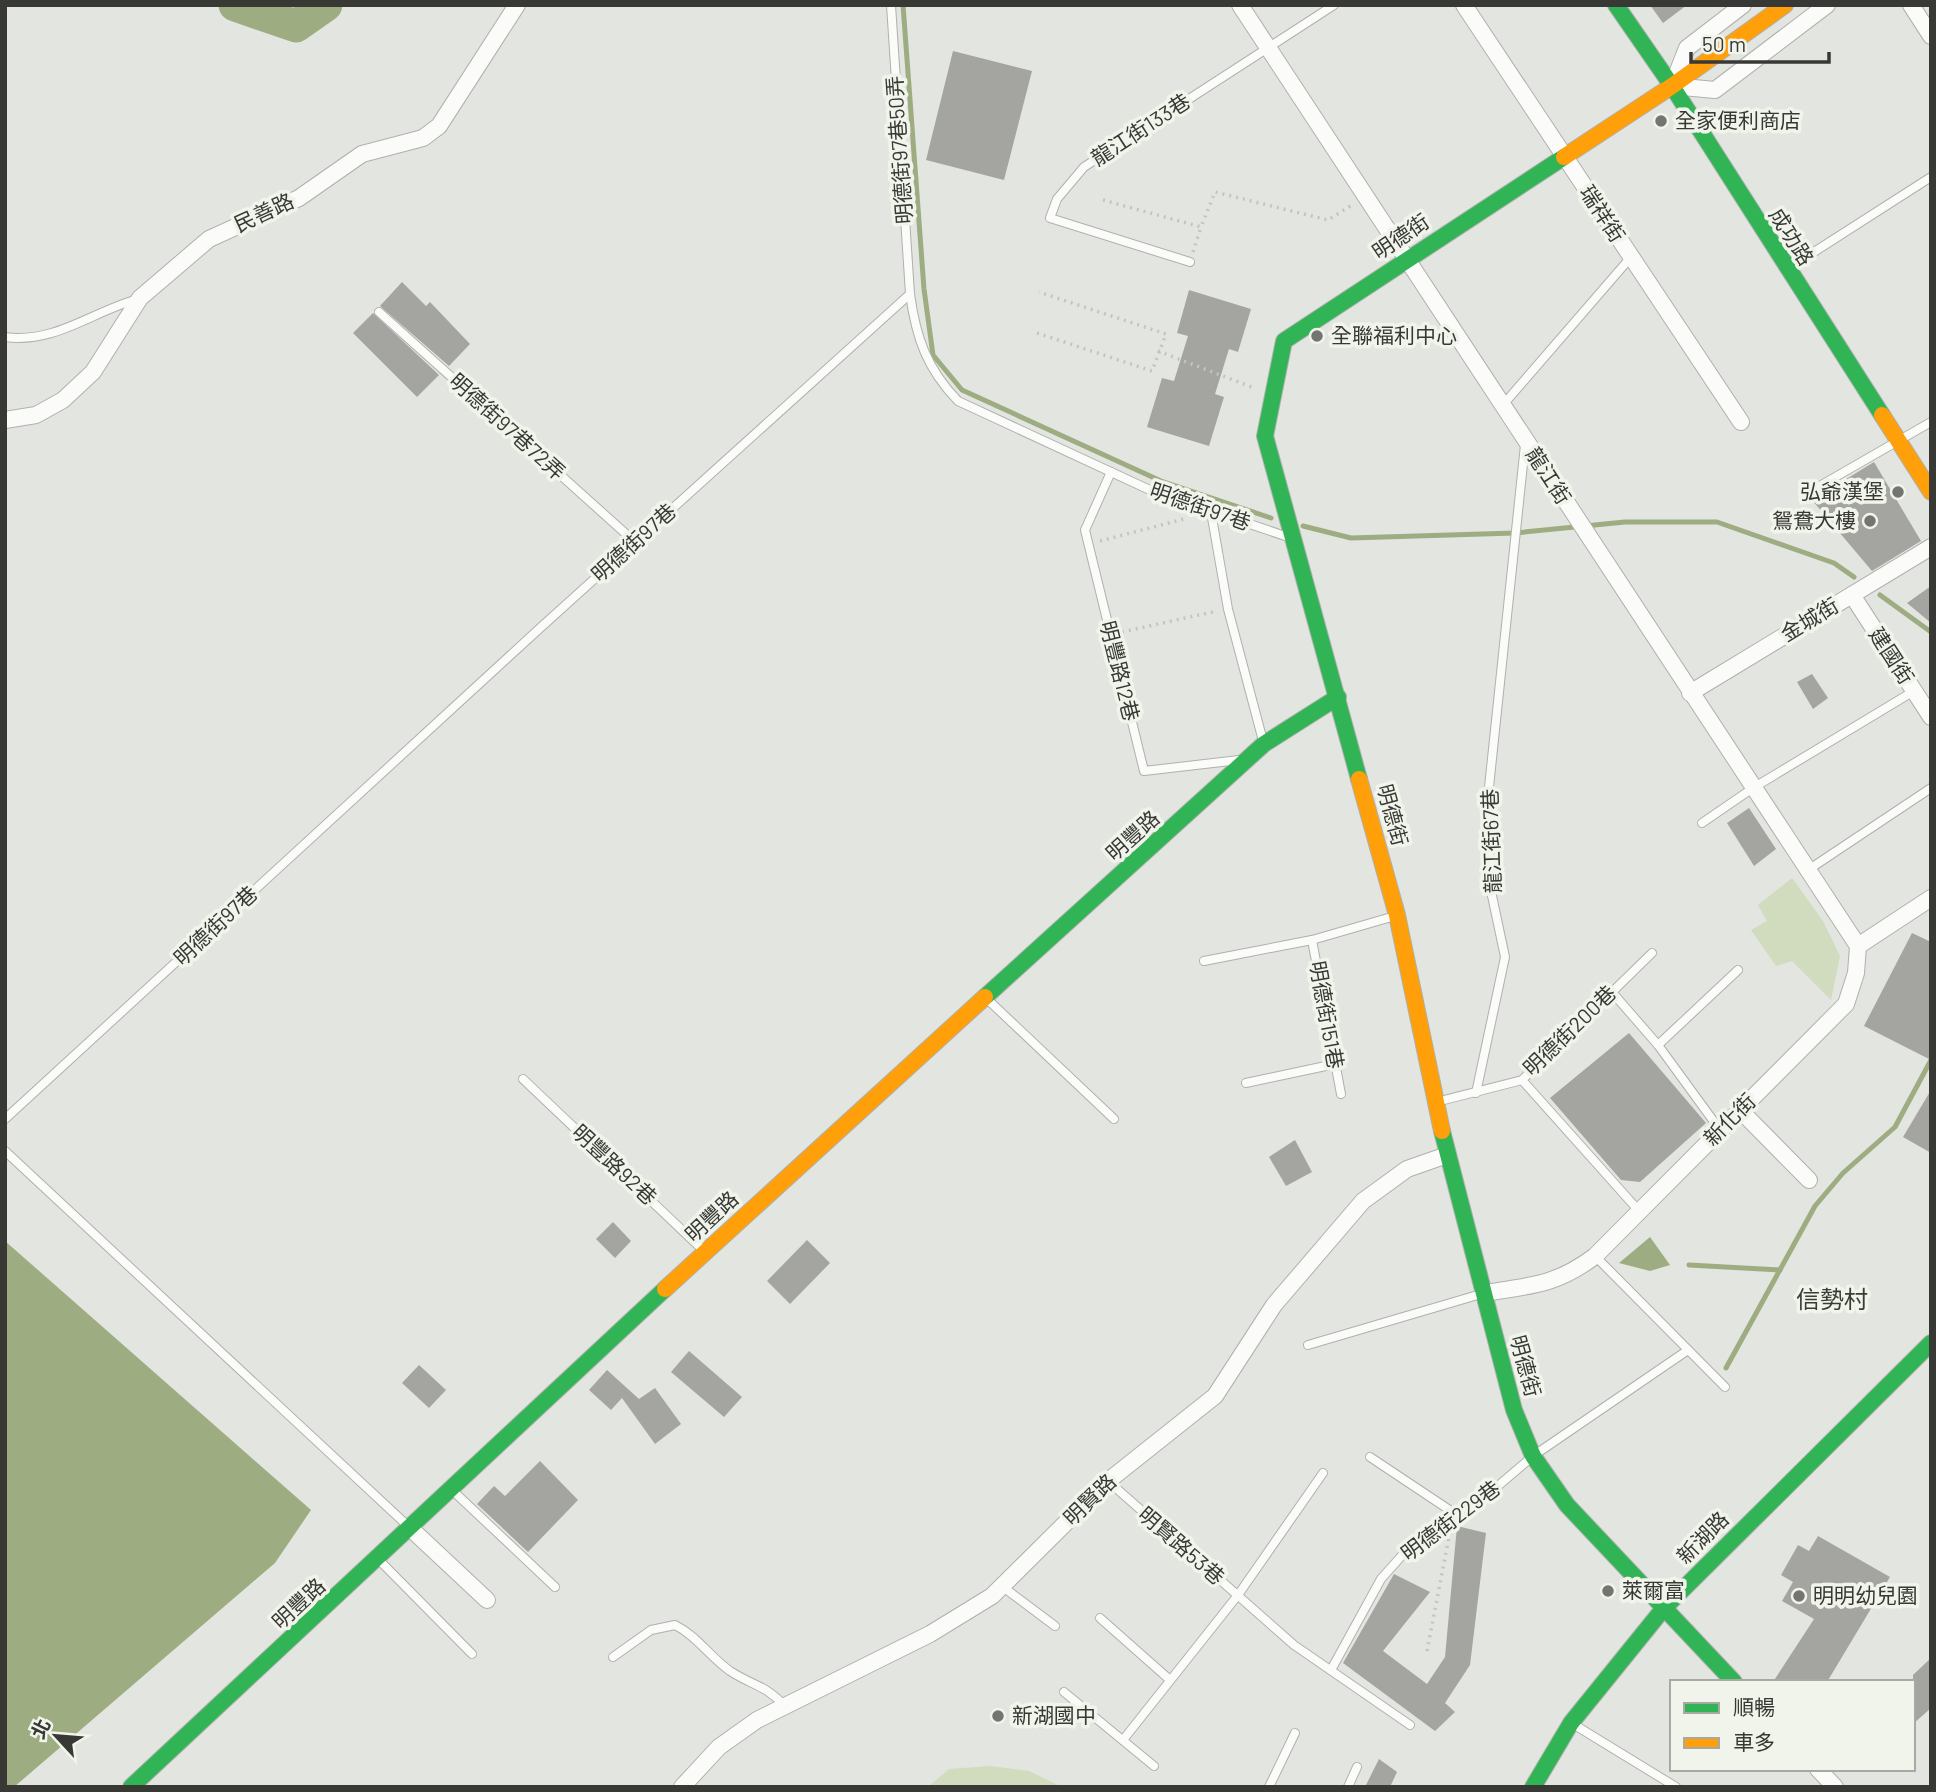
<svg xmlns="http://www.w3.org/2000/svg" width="1936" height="1792" font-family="Barlow,'Noto Sans TC',sans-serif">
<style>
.green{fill:#d1dbbe}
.water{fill:#9eac82}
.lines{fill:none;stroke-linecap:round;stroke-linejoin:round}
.stream{stroke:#9eac82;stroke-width:5}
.river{stroke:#9eac82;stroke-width:33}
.building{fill:#a4a5a1}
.lane-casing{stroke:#afb1ad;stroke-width:10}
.street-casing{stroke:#afb1ad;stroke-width:18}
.fast-casing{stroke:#afb1ad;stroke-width:18}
.slow-casing{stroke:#afb1ad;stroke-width:18}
.path{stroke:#c4c5c3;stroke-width:3.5;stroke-dasharray:2 5;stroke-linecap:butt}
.lane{stroke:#fbfbfa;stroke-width:8}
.street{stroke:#fbfbfa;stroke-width:16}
.fast{stroke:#30b455;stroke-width:16}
.slow{stroke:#ff9f0a;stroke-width:16}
.poi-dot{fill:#747571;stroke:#f1f4eb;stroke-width:2.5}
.labels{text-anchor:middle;stroke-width:7;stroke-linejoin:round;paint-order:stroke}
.poi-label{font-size:21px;fill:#383935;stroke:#f1f4eb;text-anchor:start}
.street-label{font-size:21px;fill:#383935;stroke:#f1f4eb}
.quarter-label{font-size:24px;fill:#3a3d36;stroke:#f1f4eb}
</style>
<rect width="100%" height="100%" fill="#e3e5e0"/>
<!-- green -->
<g class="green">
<path d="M1792,878L1823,921L1840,956L1831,1000L1792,961L1776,966L1751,930L1767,921L1758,905Z"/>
<path d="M990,1766L1029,1771L1062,1787H928L949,1769Z"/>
</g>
<!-- water -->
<g class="water">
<path d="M1650,1237L1670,1265L1650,1271L1619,1263Z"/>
<path d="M5,1241L311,1510L275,1563L14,1787H5Z"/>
</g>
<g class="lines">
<!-- stream -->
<g class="stream">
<path d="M903,5L924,289L933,355L962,390L1161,481L1271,518"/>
<path d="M1303,526L1351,538L1515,533L1625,522H1717L1834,563L1854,577"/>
<path d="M1880,595L1931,632"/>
<path d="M1689,1265L1780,1270"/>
<path d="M1726,1368L1815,1206L1843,1173L1895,1127L1931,1060"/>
</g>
<!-- river -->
<path class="river" d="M235,5L296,26L326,5"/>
</g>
<!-- building -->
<g class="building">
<path d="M1650,5H1687L1663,23Z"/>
<path d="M953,51L1032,71L1004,180L926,160Z"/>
<path d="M402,282L426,306L430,302L470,344L449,366L380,306Z"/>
<path d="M1189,290L1251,309L1238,352L1229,349L1215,394L1224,397L1209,446L1147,427L1162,378L1174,381L1188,336L1177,333Z"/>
<path d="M373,313L439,375L417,397L353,333Z"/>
<path d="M1874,462L1921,541L1872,571L1812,500Z"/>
<path d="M1931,586V623L1907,603Z"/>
<path d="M1812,674L1828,698L1813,709L1797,682Z"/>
<path d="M1749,808L1776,849L1754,866L1727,823Z"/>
<path d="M1912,933L1931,942V1060L1864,1026Z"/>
<path d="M1629,1033L1706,1123L1640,1182L1621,1180L1550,1098Z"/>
<path d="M1931,1090V1153L1903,1137Z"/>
<path d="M1295,1140L1312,1172L1286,1186L1269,1157Z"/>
<path d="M613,1222L631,1241L615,1258L596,1239Z"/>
<path d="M807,1240L830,1263L790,1304L767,1281Z"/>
<path d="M689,1351L742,1397L724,1417L671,1372Z"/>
<path d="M419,1365L446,1390L429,1408L402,1383Z"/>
<path d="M607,1370L639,1399L655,1388L681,1424L655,1444L622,1398L611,1410L589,1390Z"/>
<path d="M540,1461L578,1500L528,1552L477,1504L494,1486L505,1496Z"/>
<path d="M1457,1526L1486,1533L1470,1665L1445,1703L1455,1712L1435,1731L1343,1663L1394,1574L1430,1592L1383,1651L1427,1684L1445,1657Z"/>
<path d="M1818,1536L1890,1577L1827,1682H1773L1814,1619L1782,1601L1793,1582L1781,1575L1798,1545L1809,1551Z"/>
<path d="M1931,1658V1708L1913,1724V1675Z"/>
<path d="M1379,1759L1397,1772L1390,1787H1365Z"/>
</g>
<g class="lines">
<!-- lane casing -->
<g class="lane-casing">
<g id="lane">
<path d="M891,5L910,294C916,338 927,369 958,401L1152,491L1291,538"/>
<path d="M1190,262L1050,218L1057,199L1084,167L1334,5"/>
<path d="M1789,268L1931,177"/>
<path d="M379,312L635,542"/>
<path d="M5,337C55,344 93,311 138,299"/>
<path d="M1502,406L1631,257"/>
<path d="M1111,472L1085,530L1144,771L1239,760"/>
<path d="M1811,491L1931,422"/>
<path d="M1211,512L1228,609L1263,741"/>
<path d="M1702,823L1753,788L1914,691"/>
<path d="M1808,870L1931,788"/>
<path d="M1204,961L1312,940"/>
<path d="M1611,991L1658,1045L1720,1130"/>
<path d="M986,998L1114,1119"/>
<path d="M1658,1045L1738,970"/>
<path d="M523,1079L703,1250"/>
<path d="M1522,1080L1639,1211"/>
<path d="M1246,1083L1335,1064"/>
<path d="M1476,1093L1505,957L1491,891L1487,806L1525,445"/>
<path d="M1341,1094L1312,940L1395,916"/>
<path d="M1440,1101L1522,1080L1652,953"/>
<path d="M5,1119L539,629L910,294"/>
<path d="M5,1151L409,1527"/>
<path d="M1595,1256L1725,1387"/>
<path d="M1308,1345L1481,1294"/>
<path d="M1370,1457L1454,1513"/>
<path d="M1108,1481L1294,1645L1410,1725"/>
<path d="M452,1490L555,1587"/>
<path d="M378,1559L472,1654"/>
<path d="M1003,1587L1055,1626"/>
<path d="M1100,1618L1170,1680"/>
<path d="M613,1657L651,1630L675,1625C697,1636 710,1657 730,1671C753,1686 764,1684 785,1706"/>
<path d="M1331,1670L1381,1579L1405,1552L1454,1513L1485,1497L1533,1456L1688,1350"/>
<path d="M1064,1692L1154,1766"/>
<path d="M1573,1724L1676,1787"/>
<path d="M1123,1740L1238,1595L1323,1473"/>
<path d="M1269,1787L1295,1733"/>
<path d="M1348,1787L1357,1767"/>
</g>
</g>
<!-- street casing -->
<g class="street-casing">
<g id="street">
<path d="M1240,5L1858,946"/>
<path d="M1464,5L1741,422"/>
<path d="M1743,5L1687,48L1672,86L1715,90L1827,5"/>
<path d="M1911,5L1931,36"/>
<path d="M5,420L36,415L63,400L93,372L140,298L209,239L299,198L362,154L423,138L439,126L517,5"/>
<path d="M1852,595L1931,717"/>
<path d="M1690,693L1931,547"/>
<path d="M1858,946L1931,898"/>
<path d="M1740,1110L1809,1180"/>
<path d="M1484,1293C1530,1286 1557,1285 1595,1256L1846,1004L1856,973L1858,946"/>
<path d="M409,1527L487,1600"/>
<path d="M1818,1769L1835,1787"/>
<path d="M682,1787L719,1747L757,1720L930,1634L992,1596L1108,1481L1215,1396L1274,1305L1363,1201L1407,1169L1447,1155"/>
</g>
</g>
<!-- fast casing -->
<g class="fast-casing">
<g id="fast">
<path d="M1616,5L1672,86L1882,415"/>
<path d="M1359,779L1265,436L1284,341L1564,157"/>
<path d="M985,997L1264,744L1338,697"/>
<path d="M1442,1131L1514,1410L1533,1456L1567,1505L1734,1682"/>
<path d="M131,1787L665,1289"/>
<path d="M1533,1787L1571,1723L1664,1608L1931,1343"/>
</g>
</g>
<!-- slow casing -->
<g class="slow-casing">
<g id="slow">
<path d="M1564,157L1672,86L1785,5"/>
<path d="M1882,415L1931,492"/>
<path d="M1359,779L1397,915L1442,1131"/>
<path d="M665,1289L985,997"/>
</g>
</g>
<!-- path -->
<g class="path">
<path d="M1103,200L1201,227L1215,192L1328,220L1352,205"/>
<path d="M1193,252L1201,227"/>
<path d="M1037,333L1152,371L1166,334L1039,292"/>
<path d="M1158,351L1254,388"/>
<path d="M1100,541L1188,518"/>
<path d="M1122,632L1217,611"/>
<path d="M1427,1651L1450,1532"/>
</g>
<!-- lane -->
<use href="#lane" class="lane"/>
<!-- street -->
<use href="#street" class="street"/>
<!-- fast -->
<use href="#fast" class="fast"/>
<!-- slow -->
<use href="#slow" class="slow"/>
</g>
<!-- markers -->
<g class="poi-dot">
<circle cx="1661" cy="121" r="7"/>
<circle cx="1317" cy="336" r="7"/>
<circle cx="1898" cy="492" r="7"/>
<circle cx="1870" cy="521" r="7"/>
<circle cx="1608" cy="1591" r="7"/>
<circle cx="1799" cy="1596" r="7"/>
<circle cx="998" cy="1716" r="7"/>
</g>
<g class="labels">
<!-- poi labels -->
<g class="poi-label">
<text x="1675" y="128">全家便利商店</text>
<text x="1331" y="343">全聯福利中心</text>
<text x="1884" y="499" text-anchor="end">弘爺漢堡</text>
<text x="1856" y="528" text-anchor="end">鴛鴦大樓</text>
<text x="1622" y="1598">萊爾富</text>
<text x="1813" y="1603">明明幼兒園</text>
<text x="1012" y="1723">新湖國中</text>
</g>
<!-- street labels -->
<g class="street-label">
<text transform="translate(1141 130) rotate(-33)" y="7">龍江街133巷</text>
<text transform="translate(900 150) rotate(-94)" y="7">明德街97巷50弄</text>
<text transform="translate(264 213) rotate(-25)" y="7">民善路</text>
<text transform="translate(1602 214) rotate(57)" y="7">瑞祥街</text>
<text transform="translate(1401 237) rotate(-34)" y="7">明德街</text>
<text transform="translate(1791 237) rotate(58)" y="7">成功路</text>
<text transform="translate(507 427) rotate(42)" y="7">明德街97巷72弄</text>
<text transform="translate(1548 476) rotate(57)" y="7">龍江街</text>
<text transform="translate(1200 507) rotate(19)" y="7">明德街97巷</text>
<text transform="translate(634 543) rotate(-42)" y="7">明德街97巷</text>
<text transform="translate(1810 620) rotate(-31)" y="7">金城街</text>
<text transform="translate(1891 656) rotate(57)" y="7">建國街</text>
<text transform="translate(1119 671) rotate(76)" y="7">明豐路12巷</text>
<text transform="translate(1392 815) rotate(75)" y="7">明德街</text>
<text transform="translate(1133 836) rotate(-42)" y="7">明豐路</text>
<text transform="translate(1492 841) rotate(-92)" y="7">龍江街67巷</text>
<text transform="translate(216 926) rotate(-43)" y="7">明德街97巷</text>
<text transform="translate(1326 1015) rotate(80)" y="7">明德街151巷</text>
<text transform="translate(1570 1031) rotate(-44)" y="7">明德街200巷</text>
<text transform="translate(1730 1120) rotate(-45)" y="7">新化街</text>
<text transform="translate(614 1165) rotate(43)" y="7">明豐路92巷</text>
<text transform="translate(712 1217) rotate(-43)" y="7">明豐路</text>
<text transform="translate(1525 1366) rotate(75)" y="7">明德街</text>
<text transform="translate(1090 1500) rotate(-44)" y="7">明賢路</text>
<text transform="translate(1451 1521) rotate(-37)" y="7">明德街229巷</text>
<text transform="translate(1703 1538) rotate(-45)" y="7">新湖路</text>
<text transform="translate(1181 1546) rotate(41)" y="7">明賢路53巷</text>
<text transform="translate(299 1604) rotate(-43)" y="7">明豐路</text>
</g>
<!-- quarter labels -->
<g class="quarter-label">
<text x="1832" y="1308">信勢村</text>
</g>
</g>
<!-- border -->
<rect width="1936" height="1792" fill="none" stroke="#383935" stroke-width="14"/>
<!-- legend -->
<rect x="1670" y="1680" width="245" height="91" fill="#f1f4eb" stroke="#a7a9a2" stroke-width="2"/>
<rect x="1684" y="1703" width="35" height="10" fill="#30b455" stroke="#a7a9a2" stroke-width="2"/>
<text x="1733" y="1715" font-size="21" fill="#383935">順暢</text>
<rect x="1684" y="1738" width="35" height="10" fill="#ff9f0a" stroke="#a7a9a2" stroke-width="2"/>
<text x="1733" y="1750" font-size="21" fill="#383935">車多</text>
<!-- north arrow -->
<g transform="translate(56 1736) rotate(296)" stroke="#f1f4eb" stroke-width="5" paint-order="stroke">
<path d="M0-5L12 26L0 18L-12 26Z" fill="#383935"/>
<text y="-10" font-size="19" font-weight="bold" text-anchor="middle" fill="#383935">北</text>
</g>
<!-- scale -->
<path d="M1691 52v10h138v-10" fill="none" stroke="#383935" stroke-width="3.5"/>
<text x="1702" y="52" font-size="21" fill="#383935" stroke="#f1f4eb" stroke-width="5" paint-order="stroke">50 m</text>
</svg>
